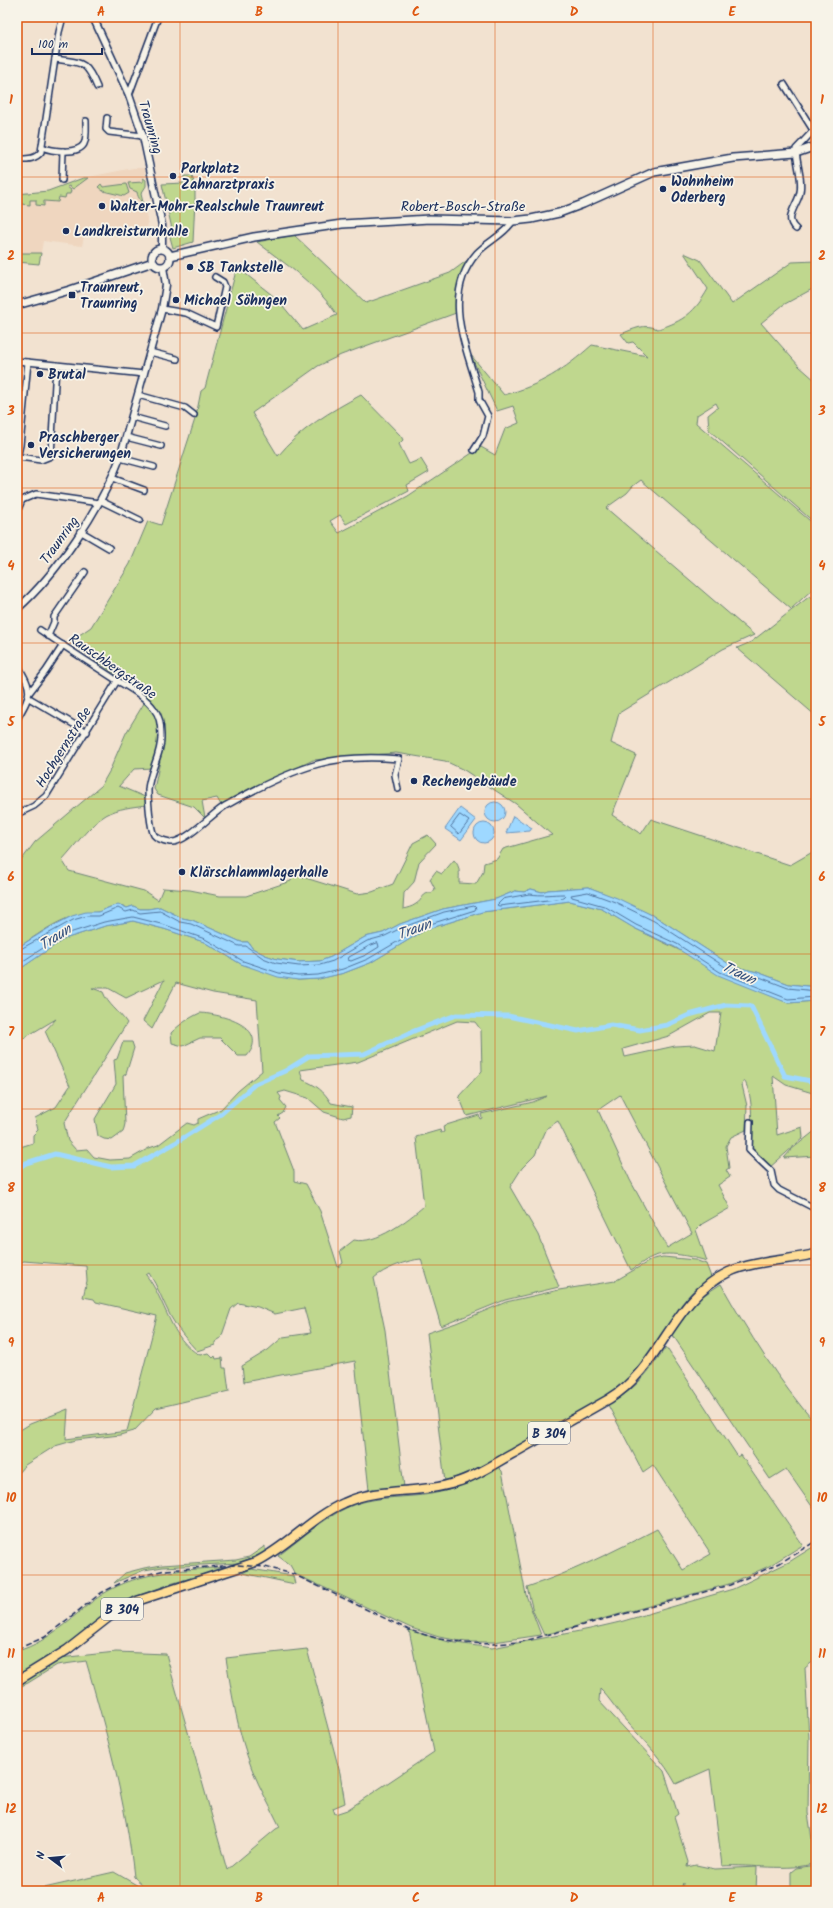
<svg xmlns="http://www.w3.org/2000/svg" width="833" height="1908" font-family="Kalam,sans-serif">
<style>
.built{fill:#efd6bf}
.green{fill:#bfd78e;stroke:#6d8376;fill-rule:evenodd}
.water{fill:#9ed8ff;stroke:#6a94bf}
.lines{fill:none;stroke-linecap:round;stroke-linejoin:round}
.shore{stroke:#4f739e;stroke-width:1}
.canal{stroke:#9ed8ff;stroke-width:5}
.minor-casing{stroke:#1b2f5e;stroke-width:8}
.tertiary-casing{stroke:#1b2f5e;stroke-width:9}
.secondary-casing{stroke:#1b2f5e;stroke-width:10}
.primary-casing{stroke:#1b2f5e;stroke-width:11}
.minor{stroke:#f7f3e8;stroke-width:5}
.tertiary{stroke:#f7f3e8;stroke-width:6}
.secondary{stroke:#f7f3e8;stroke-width:7}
.primary{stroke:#ffdd96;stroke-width:8}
.rail{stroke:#1b2f5e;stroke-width:1.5;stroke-dasharray:6 3;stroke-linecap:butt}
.grid{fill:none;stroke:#de5710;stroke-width:1;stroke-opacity:0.55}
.poi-dot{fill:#1b2f5e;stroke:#f7f3e8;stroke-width:1.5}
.labels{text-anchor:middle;stroke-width:3.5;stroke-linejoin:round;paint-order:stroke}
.shield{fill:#f7f3e8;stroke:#5d6a87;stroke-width:1}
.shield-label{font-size:13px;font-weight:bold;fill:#1b2f5e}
.street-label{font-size:14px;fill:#1b2f5e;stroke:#f7f3e8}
.poi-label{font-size:14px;font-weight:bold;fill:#1b2f5e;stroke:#f7f3e8;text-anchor:start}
.water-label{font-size:15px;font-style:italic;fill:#35517e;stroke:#f7f3e8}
.neatline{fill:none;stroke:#de5710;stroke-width:1.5}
.grid-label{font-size:13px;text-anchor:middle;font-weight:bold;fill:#de5710}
</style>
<rect width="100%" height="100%" fill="#f2e2d0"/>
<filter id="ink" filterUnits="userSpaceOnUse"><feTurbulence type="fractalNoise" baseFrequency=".025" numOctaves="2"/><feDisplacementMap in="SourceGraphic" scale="8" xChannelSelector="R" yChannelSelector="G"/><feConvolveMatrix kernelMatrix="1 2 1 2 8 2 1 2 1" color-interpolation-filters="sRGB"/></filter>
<g filter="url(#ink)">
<!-- built -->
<path class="built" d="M133,168H145L146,186L141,194L148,223L147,228L139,227L137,231L86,227L82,246L43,241L39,264L17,262V194L48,191L83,178Z"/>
<!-- green -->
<g class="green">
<path d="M184,176H192L195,186V199L193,242L173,248L170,237L172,229L162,184L184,183Z"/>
<path d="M83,178H88L73,189L69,186L67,187L71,190L70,194H66L65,198L59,197L58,202L44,201V206L36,205V200H30V205L21,204V201L17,200V194L48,191Z"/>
<path d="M143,178L146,180V186L141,194L145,211L140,209C143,199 138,200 137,192L130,189L128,183L143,182Z"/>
<path d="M101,184L103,187L126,184L129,193L124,196L103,191L98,187Z"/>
<path d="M294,235L366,303L450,273L473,256L458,287L456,313L341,355L318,366L252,413L278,456C300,429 331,411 361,395L401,436L403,440L399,444L409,464L421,459L429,472L407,485L409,491L346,524L340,515L330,521L339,533L408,496L481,447L495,455L505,429L519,423L513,406L497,411L470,354L504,395C541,385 564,370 592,345L647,356L633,342L628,343L621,334C634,329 644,323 658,329C684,321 695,312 708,289L684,253L700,260L732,304L792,262L816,261V287L783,305L761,323L799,366L816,381V524L709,430L708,415L718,407L716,403L697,415L696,423L816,526V586L791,609L641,480L633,486L627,493L606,508L754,635L723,649L619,713L611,743L636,755L612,815L641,834L651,819L790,865L816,850V987L789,984L757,972L732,966L656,917L601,892L588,887L548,890L542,892L531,889L524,892L515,891L496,899L443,909L400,924L383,933L365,937L331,957L320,961L299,962L277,959L265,955L252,948L248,942H241L192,920L182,918L160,907L148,909H140L133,906L127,908C117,901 108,909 98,912C90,913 82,913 74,916C53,922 35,937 17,948V866L35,842L101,786L109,772L126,733L146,700L147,696L69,642L91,627L130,564L148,521L161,525L196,416L201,391L205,388L237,267L277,299L303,330L337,315C318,285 285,264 257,242ZM396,753L445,761L464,770L516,804L552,835L503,849L497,859L484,863L483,872L476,884L459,883C459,874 461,867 454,860L442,874L436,871L430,879L435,889L432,893C422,892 423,900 416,904C412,907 407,908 403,909L404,893L414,882L419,862L436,844L428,835L413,843L393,884L372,892L357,894L296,875L293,871L291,881L246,896H220L190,890L163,888L158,900L144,891L69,871L62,860C76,845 89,825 106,815C118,808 133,807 146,805L145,797L119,786L134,769L152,768L160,761L154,789L158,795L194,807L205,818L202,801L217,798L221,805L313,760Z"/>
<path d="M17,253H41L39,264L17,262Z"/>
<path d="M810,596L816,601V716L737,648L751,642Z"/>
<path d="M570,901L602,909L634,928L788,1003L816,1001V1094L786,1085L773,1076L777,1135L802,1127L803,1138L769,1168L750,1148C751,1127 755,1099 744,1080L742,1085L747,1106L746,1130L731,1137L726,1146L729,1168L726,1170L730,1177L718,1185L730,1208L702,1224L696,1230L707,1261C692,1257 668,1250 652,1257C645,1260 638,1266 631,1270L558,1121L547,1128L535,1155L522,1168L510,1187L538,1235L559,1287L505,1300L441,1326L421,1259C407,1260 384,1269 374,1278L385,1330L404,1487L369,1490L355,1361L244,1382L242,1366L268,1350L283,1337L311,1333L304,1308L275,1314L258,1307L238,1303L231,1309L221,1338L215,1342V1345L197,1351C188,1341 178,1330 171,1317C163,1302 158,1287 149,1273L146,1275C166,1300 170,1340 200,1355L208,1353L213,1358L215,1356L216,1359L222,1358L223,1368H226L229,1391L156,1408L134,1431L120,1435L76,1440L55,1446L25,1465L17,1474V1432L30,1424L68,1409L66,1439L127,1431L157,1316L96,1302L94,1299L83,1297L87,1281L86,1266L24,1261L17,1263V1148L33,1143V1135L38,1130L35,1118L56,1107L70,1086L45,1031L56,1019L17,1042V971L64,939L105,926L133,921L164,929L204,942L241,964L298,980L318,979L344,973L370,963L425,930L482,912ZM164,980L143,1021L152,1029L176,983L213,993L257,1000L262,1071L238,1091L221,1109L198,1119V1123L194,1125L187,1123L158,1145L149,1148L130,1159L110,1160L94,1157L87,1149L76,1150L68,1141L64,1123L127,1023C119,1011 108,1005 103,992L92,988H108L126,998ZM710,1013H721L715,1051L695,1045L675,1046L625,1057L623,1049L669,1036ZM457,1021L475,1022L481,1030L482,1071L459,1096L467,1116L547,1096L533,1102L481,1114L482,1118L480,1119L479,1115L443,1126L444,1132L441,1133L440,1130L416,1137L424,1206C408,1220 376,1245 354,1240L340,1251L343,1263L338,1267L320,1211L306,1184L294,1181V1171L275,1122L280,1118L278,1116L283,1113L286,1107L280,1100L281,1097L278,1093L285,1091L308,1098L324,1112L343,1118L351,1116L352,1107L331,1103C324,1091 316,1085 303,1080L300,1070L358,1062ZM620,1095L692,1233L667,1248L630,1180L598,1110Z"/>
<path d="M200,1013C221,1014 271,1027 247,1056H238L220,1038H200L183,1046L172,1043L171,1033C180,1024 189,1018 200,1013Z"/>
<path d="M123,1042H132L134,1048L126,1074L123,1076L125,1124L123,1132L112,1140L104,1139L98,1136L95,1119L116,1084L114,1060L117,1059Z"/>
<path d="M816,1130V1156L784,1158L792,1149Z"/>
<path d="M663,1257L695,1260L706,1264L711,1277L692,1292L681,1305L646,1361L622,1387L496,1460L445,1482L427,1333L456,1323L506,1302L559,1290L615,1281L653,1259Z"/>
<path d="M721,1284C748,1332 779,1382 816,1424V1512L786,1469L770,1479L672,1334L698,1299Z"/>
<path d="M666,1347L738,1457L741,1455L803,1545L769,1566L729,1584L544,1635L533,1611L527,1587C573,1572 614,1551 657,1529L683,1570L711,1554L653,1465L643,1472L608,1405C638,1387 646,1375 666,1347Z"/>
<path d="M498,1467L502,1471L526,1595L541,1635L494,1642H466L439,1637L411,1628L295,1574L290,1565L278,1556C301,1539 329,1513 356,1504C380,1496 406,1498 431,1494C456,1490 476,1479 498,1467Z"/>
<path d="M816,1545V1659L805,1668L809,1738L808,1813L813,1846L816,1853V1863C786,1872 753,1864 722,1866L710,1769L676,1784C663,1760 647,1744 629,1724C618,1713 610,1698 600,1689L599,1701L664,1771L678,1814L674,1817L688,1862L687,1867L696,1865L715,1869L757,1867L756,1891H682L683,1883L680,1891H31L114,1872L140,1887L144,1886L134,1877C126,1802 107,1734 86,1661L57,1665L28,1683L17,1688V1684L59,1658L116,1652L166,1654L227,1870L276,1829L280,1827C271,1808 260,1789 252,1769C238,1733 232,1696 226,1658L307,1649L340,1773L345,1803L333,1808L335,1814L347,1810L434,1752L409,1630L449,1642L492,1648L590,1629L620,1622L733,1589L789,1562Z"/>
<path d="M265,1546V1551L262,1554L238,1563L163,1567L144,1570L114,1583L125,1573L144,1568L162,1565L236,1560L249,1557Z"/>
<path d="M229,1567L170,1584L135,1597L107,1614L64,1647L17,1677V1651C51,1642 74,1613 103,1594C141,1570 186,1570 229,1567Z"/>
<path d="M251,1569L293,1576L295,1584L242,1573Z"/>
<path d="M816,1865V1891H791V1872L796,1868Z"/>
</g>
<!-- water -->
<g class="water">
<circle cx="495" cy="812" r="10"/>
<path d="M460,808L476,820L461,840L445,829Z"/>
<path d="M513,816L532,828L530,831L506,833Z"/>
<circle cx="484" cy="833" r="10"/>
<path d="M588,887L617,898L656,917L732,966L757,972L789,984L816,987V1001L788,1003L718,975L675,947L634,928L602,909L570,901L482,912L425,930L370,963L344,973L319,979L298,980L278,977L241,964L204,942L164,929L133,921L105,926L64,939L17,971V948L49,928L72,916L86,912H98L118,904L127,908L133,906L140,909H148L160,907L182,918L192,920L241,942H248L252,948L265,955L277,959L299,962L320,961L331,957L365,937L383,933L400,924L443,909L496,899L515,891L524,892L531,889L542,892L548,890Z"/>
</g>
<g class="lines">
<!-- shore -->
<g class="shore">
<path d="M460,815L469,821L459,834L451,827Z"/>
<path d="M530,894C542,896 552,894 564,894L566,896L564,898L499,906L497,905L503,899Z"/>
<path d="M378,943L379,947L366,955L351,961L348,960L349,957L369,946Z"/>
<path d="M17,951L73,920L87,916H99L118,908L126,912L133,910L140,913L160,911L180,922L191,924L239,946H246L263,958L276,963L299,966L320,965L333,961L367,941L385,936L401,928L444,912L474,906L476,908L475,910L424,926L368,959L343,969L318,975L298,976L279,973L243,961L205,939L165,925L133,917L104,922L63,935L17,965"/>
<path d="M816,991L788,988L757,976L730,970L654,921L615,902L588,892L571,895L572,897L604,906L636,925L677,944L720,972L788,999L816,997"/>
</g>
<!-- canal -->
<g class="canal">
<path d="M17,1169L26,1163L55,1154L111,1167L134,1166L175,1143L221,1114L255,1084L285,1071L309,1056L364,1054L414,1031L456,1015L508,1016L578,1031L611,1025L640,1030L667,1025L689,1015L726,1005L751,1006L785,1076L816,1082"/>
<path d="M17,1210L20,1216L17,1220"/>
</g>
<!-- minor casing -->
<g class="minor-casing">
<g id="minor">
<path d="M55,59C82,63 86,60 97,87"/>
<path d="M784,84L813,130"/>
<path d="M129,95L158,17"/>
<path d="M107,118L106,129L109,132L143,136"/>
<path d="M42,147C51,151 78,155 84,144C87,138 86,128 86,121"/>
<path d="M17,159C26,159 35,160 41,152L59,32L63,17"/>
<path d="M62,180L63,151"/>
<path d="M796,229C784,219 795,208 799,196C804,182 796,163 796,149L816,128"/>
<path d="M162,309L186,313L216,327L225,287L223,282L215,277"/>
<path d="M150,352L177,359"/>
<path d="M17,361L144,374"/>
<path d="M138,395L185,408L194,415"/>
<path d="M132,417L165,426"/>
<path d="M126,437L161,446"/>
<path d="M474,450L483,436L488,416L479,400V392C466,347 441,294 477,253C488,241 504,235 513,221"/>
<path d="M19,457L41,460L51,456L56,365"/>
<path d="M17,458L20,445L28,362"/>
<path d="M120,458L154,467"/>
<path d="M112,478L144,490"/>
<path d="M101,501L140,520"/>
<path d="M17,512L22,500L36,494L99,503"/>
<path d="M80,531L109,548"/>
<path d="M40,630C65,647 90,663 116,680C129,688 145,696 154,709C160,716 161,726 161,735C162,755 149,771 148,790C148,799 150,828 154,835C157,839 165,841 170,842C185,844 210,815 225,806C253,790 286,773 318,764C343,757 373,757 399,759L395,775L398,789"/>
<path d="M48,636L54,622V617L85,572"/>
<path d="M17,664C33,691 32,693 17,719"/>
<path d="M29,693L46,671L63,645"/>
<path d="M29,698L87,732"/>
<path d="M17,814L34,806L46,796L117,681"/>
<path d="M750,1122L749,1150L771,1171L774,1185L779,1190L816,1209"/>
</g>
</g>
<!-- tertiary casing -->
<g class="tertiary-casing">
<g id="tertiary">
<path d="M93,17L129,95L143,136L162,225V249"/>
<path d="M17,609C57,574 101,508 120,458L162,309L166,285L163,267"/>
</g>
</g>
<!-- secondary casing -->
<g class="secondary-casing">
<g id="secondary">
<circle cx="161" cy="258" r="9"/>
<path d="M170,256L254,237L342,224L430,219L513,221L531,219L559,213L583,204L654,172L733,158L796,153L816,146"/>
<path d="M17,305L70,290L153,262"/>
</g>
</g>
<!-- primary casing -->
<g class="primary-casing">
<path id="primary" d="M17,1681L67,1650L109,1617L137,1601L256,1562C288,1546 312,1517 344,1503C380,1486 420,1495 457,1482C477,1476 495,1463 514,1453C546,1435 577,1417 609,1399C662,1367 672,1298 729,1272C753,1261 789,1260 816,1254"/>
</g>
<!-- minor -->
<use href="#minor" class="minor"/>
<!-- tertiary -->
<use href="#tertiary" class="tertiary"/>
<!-- secondary -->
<use href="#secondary" class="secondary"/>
<!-- primary -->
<use href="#primary" class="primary"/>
<!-- rail -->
<path class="rail" d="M17,1649L45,1637L101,1593L129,1579L165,1570L236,1565L265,1567L293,1574L409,1630L439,1639L466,1643L493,1644L521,1642L730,1585L780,1563L816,1541"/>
</g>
</g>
<!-- grid -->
<path class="grid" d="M180,17V1891M338,17V1891M495,17V1891M653,17V1891M17,177H816M17,333H816M17,488H816M17,643H816M17,799H816M17,954H816M17,1109H816M17,1265H816M17,1420H816M17,1575H816M17,1731H816"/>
<!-- markers -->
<g class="poi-dot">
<circle cx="173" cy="176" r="4"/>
<circle cx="663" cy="189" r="4"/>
<circle cx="102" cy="206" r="4"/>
<circle cx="66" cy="231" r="4"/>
<circle cx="190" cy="267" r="4"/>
<rect x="68" y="291" width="8" height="8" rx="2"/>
<circle cx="176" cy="300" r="4"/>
<circle cx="40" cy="374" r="4"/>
<circle cx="31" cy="445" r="4"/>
<circle cx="414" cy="781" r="4"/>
<circle cx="182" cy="872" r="4"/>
</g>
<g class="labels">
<!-- shield labels -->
<g class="shield">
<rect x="528" y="1422" width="42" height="22" rx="3"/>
<rect x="101" y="1598" width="42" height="22" rx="3"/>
</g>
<g class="shield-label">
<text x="549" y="1438">B 304</text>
<text x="122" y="1614">B 304</text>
</g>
<!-- street labels -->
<g class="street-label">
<text transform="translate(151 127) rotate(74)" y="5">Traunring</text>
<text x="463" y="211">Robert-Bosch-Straße</text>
<text transform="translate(59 540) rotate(-54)" y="5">Traunring</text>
<text transform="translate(113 666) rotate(35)" y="5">Rauschbergstraße</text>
<text transform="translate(63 747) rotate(-58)" y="5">Hochgernstraße</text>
</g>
<!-- poi labels -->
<g class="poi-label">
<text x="181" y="173">Parkplatz<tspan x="181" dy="16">Zahnarztpraxis</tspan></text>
<text x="671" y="186">Wohnheim<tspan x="671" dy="16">Oderberg</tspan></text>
<text x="110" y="211">Walter-Mohr-Realschule Traunreut</text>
<text x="74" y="236">Landkreisturnhalle</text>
<text x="198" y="272">SB Tankstelle</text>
<text x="80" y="292">Traunreut,<tspan x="80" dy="16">Traunring</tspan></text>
<text x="184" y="305">Michael Söhngen</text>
<text x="48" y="379">Brutal</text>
<text x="39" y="442">Praschberger<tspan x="39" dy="16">Versicherungen</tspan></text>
<text x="422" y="786">Rechengebäude</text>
<text x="190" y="877">Klärschlammlagerhalle</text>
</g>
<!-- water labels -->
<g class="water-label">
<text transform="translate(414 929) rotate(-20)" y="5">Traun</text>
<text transform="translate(55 937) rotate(-33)" y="5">Traun</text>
<text transform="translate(739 973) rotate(25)" y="5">Traun</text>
</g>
</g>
<!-- margin -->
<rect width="833" height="1908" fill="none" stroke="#f7f3e8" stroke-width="44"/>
<!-- north arrow -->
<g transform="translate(50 1858) rotate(286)" stroke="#f7f3e8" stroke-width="3" paint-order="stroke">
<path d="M0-3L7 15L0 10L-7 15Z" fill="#1b2f5e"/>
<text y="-6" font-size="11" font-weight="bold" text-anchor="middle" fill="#1b2f5e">N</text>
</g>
<!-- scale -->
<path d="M32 48v6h70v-6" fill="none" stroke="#1b2f5e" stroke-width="2"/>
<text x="38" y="48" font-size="12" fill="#1b2f5e" stroke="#f7f3e8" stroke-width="3" paint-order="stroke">100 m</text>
<rect x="22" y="22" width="789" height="1864" class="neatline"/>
<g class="grid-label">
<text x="101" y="16">A</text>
<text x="259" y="16">B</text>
<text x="416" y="16">C</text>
<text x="574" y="16">D</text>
<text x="732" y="16">E</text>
<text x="11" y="104">1</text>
<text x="822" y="104">1</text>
<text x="11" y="260">2</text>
<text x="822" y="260">2</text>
<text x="11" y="415">3</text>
<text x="822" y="415">3</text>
<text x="11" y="570">4</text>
<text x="822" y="570">4</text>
<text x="11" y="726">5</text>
<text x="822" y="726">5</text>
<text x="11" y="881">6</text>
<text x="822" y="881">6</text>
<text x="11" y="1036">7</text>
<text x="822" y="1036">7</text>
<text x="11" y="1192">8</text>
<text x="822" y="1192">8</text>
<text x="11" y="1347">9</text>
<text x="822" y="1347">9</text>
<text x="11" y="1502">10</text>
<text x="822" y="1502">10</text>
<text x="11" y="1658">11</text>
<text x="822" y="1658">11</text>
<text x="11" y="1813">12</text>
<text x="822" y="1813">12</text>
<text x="101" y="1902">A</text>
<text x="259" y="1902">B</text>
<text x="416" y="1902">C</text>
<text x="574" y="1902">D</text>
<text x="732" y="1902">E</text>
</g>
</svg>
